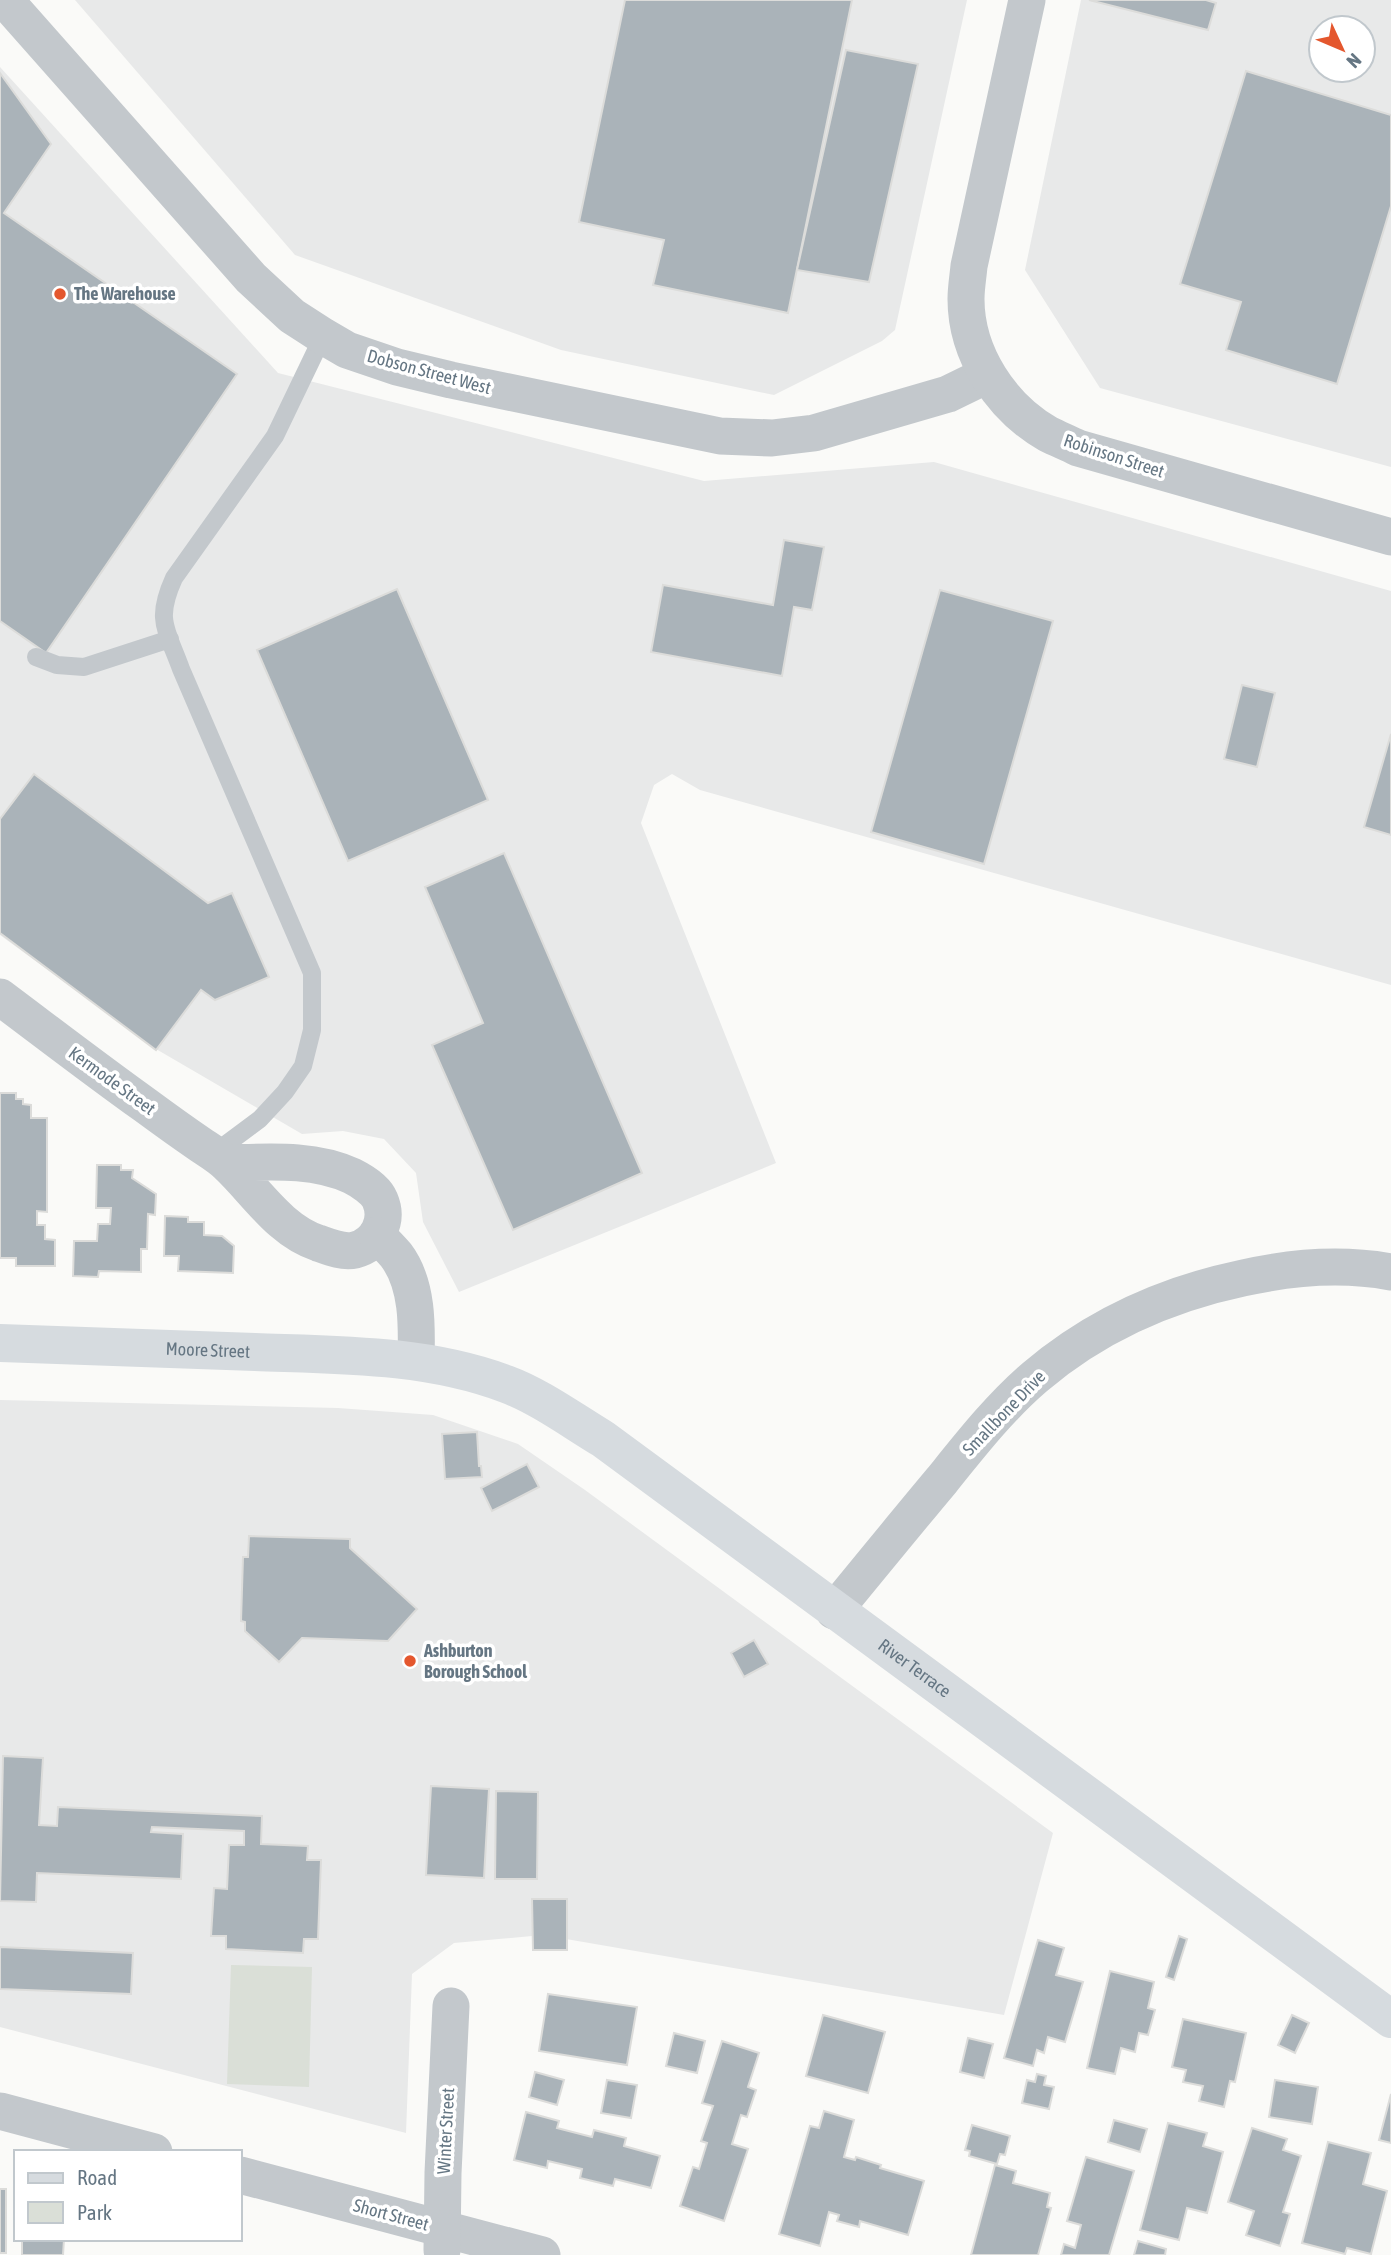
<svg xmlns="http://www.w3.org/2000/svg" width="1391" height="2255" font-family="'Asap Condensed',sans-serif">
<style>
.built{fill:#e8e9e9;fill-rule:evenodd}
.green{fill:#dadfd7}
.building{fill:#aab3b9;stroke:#dcdcda;stroke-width:2}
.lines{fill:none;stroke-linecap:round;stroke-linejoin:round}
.lane{stroke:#c3c8cc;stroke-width:18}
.street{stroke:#c3c8cc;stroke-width:37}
.primary{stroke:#d6dbdf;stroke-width:38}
.poi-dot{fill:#e4572e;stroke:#fff;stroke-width:2.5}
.labels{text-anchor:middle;stroke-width:7;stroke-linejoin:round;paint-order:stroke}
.poi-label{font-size:18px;font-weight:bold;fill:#657683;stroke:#fff;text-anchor:start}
.street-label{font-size:18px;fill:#657683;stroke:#fff}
</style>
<rect width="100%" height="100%" fill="#fafaf8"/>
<!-- built -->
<g class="built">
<path d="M75,0H967L895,330L882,341L774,395L561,350L295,255Z"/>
<path d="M1081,0H1391V467L1100,388L1025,270ZM1321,28H1363V70H1321Z"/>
<path d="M0,67L278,373L704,481L934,462L1391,591V985L700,790L672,774L654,785L641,823L776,1163L459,1292L423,1222L416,1173L384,1139L343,1131L302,1134L156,1049L0,935Z"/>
<path d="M0,1400L338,1408L433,1415L518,1444L585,1490L1053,1833L1004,2015L543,1935L454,1943L412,1974L406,2133L0,2027Z"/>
</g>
<!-- green -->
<path class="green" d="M231,1965L312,1967L309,2087L227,2084Z"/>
<!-- building -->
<g class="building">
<path d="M625,0H852L788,313L653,285L664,240L579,222Z"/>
<path d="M1089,0H1206L1216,3L1208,30Z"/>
<path d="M846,50L918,64L869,282L797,270Z"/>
<path d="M1246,71L1391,115V206L1337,384L1226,350L1241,302L1180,284Z"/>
<path d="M0,73L51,144L4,213L237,374L46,653L0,621Z"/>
<path d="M784,540L824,547L812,610L794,607L782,676L651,652L663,585L773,605Z"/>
<path d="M397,589L488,800L348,861L257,650Z"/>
<path d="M940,590L1053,621L984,864L871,832Z"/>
<path d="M1242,685L1275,693L1257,767L1224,759Z"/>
<path d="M1391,734V835L1364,827Z"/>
<path d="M34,774L208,903L232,893L269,977L215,1000L201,990L156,1050L0,933V819Z"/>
<path d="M504,853L642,1173L513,1230L432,1045L483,1023L425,887Z"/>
<path d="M0,1093H16V1099H23V1104L31,1105V1118H47V1212L37,1211V1225H45V1239L55,1240V1266H16V1258H0Z"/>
<path d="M97,1165H121V1170H133L132,1178L156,1194L155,1215L148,1214L147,1249H141V1272L99,1271L98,1277L73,1276L74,1241H97L98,1224H110L111,1208H96Z"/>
<path d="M165,1216L188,1217V1222H204V1235L222,1236L234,1246L233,1273L178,1271L179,1256H164Z"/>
<path d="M477,1432L479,1466H481L482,1477L445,1479L442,1434Z"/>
<path d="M527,1464L539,1487L492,1511L481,1488Z"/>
<path d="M249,1536L350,1539V1548L417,1609L388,1641L302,1638L279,1662L245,1631V1622L241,1621L243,1557H248Z"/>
<path d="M754,1640L768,1664L744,1677L731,1653Z"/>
<path d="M3,1756L43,1758L39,1825L57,1826L58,1807L262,1816L261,1844L308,1846L307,1860H321L318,1939H304L303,1953L226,1949V1936H211L214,1888L227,1889L229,1845H244V1831L152,1827L151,1832L183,1834L181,1879L37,1873L36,1902L0,1901Z"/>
<path d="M431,1786L489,1789L484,1878L426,1875Z"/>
<path d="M496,1791L538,1792L537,1879H495Z"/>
<path d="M532,1899H567V1950H533Z"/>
<path d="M1179,1936L1187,1939L1174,1980L1166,1977Z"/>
<path d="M1038,1940L1064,1948L1056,1975L1083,1982L1065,2042L1048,2037L1044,2053L1037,2050L1033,2066L1004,2058Z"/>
<path d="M0,1947L133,1953L131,1994L0,1989Z"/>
<path d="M1110,1971L1154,1982L1148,2008L1155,2010L1148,2035L1139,2033L1135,2052L1121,2048L1115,2074L1087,2068Z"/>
<path d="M548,1994L637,2007L627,2065L539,2051Z"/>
<path d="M823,2015L885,2032L868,2093L806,2076Z"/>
<path d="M1292,2015L1309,2023L1295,2053L1278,2045Z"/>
<path d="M1183,2019L1246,2033L1235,2082L1230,2081L1224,2107L1199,2101L1203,2086L1183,2082L1186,2070L1172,2067Z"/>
<path d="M674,2033L705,2041L697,2073L666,2066Z"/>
<path d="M968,2038L993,2044L984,2078L960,2072Z"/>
<path d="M722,2041L759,2053L748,2087L756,2090L747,2117L741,2115L732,2144L748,2149L724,2221L680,2206L693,2167L699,2169L707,2143L701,2141L713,2106L702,2103Z"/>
<path d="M535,2072L564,2080L557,2105L529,2097Z"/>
<path d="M1037,2074L1046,2076L1044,2085L1054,2087L1049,2109L1022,2103L1027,2080L1035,2082Z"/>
<path d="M607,2080L637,2085L631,2118L601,2113Z"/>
<path d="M1275,2080L1318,2087L1312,2124L1269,2117Z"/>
<path d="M1391,2094V2143L1379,2140Z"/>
<path d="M824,2111L854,2120L844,2157L855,2160L856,2157L881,2165L880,2168L924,2181L908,2235L860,2221L859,2227L837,2221L839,2215L829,2212L820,2246L779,2234L810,2126L819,2128Z"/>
<path d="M526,2112L559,2121L557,2128L592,2137L594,2130L626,2138L624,2146L660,2156L651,2188L615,2179L613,2186L580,2178L582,2169L548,2161L547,2168L514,2160Z"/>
<path d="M1114,2120L1147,2129L1140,2152L1108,2142Z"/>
<path d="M1168,2123L1207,2133L1203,2146L1223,2152L1207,2213L1187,2208L1179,2240L1140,2230Z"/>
<path d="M972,2125L1010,2136L1005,2155L1000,2154L997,2164L969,2156L970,2151L965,2150Z"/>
<path d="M1252,2128L1287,2139L1283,2150L1301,2156L1283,2212L1290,2214L1280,2246L1246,2235L1254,2211L1228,2202Z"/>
<path d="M1328,2142L1371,2153L1363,2184L1387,2191L1371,2254L1347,2248L1345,2254L1302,2243Z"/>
<path d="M1086,2157L1134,2171L1109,2255H1061L1064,2244L1075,2248L1081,2225L1067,2221Z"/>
<path d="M995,2165L1016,2171L1013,2183L1050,2193L1047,2207L1051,2208L1038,2255H971Z"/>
<rect x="0" y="2189" width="6" height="64"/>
<path d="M22,2239H64L63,2255H22Z"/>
<path d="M1138,2241L1166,2249L1165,2255H1134Z"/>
</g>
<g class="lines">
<!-- lane -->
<g class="lane">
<path d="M36,657L57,665L84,667L170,639"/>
<path d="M213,1154L260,1119L285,1092L303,1066L312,1030V973L181,669C166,628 155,620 174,578L275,436L323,336"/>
</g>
<!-- street -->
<g class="street">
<path d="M5,0L251,278L292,316L323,336L347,350L397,367L451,380L720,436L772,438L814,433L948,394L987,375"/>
<path d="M1027,0L969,266C968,277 966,288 966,299C966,354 1001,407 1048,434C1058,439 1068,443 1078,448L1391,537"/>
<path d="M0,997C48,1033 96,1070 145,1105C164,1119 182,1132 201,1145C210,1151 220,1157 227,1164C256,1191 279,1230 318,1243C329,1247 343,1253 355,1250C377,1244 389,1221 380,1200C376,1190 362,1181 352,1176C313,1158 268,1162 226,1163"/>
<path d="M377,1235C383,1241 390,1248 396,1255C418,1284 417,1326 416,1361"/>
<path d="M834,1611C870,1567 906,1523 942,1480C971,1444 1000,1407 1035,1377C1095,1326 1167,1294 1243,1278C1292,1267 1342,1263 1391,1272"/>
<path d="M0,2111L154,2152"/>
<path d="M240,2175L542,2255"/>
<path d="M442,2250L443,2173L451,2006"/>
</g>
<!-- primary -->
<path class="primary" id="s1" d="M0,1343C85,1346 170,1349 255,1352C339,1355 427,1354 506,1384C539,1396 573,1421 603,1439L1391,2019"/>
</g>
<!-- markers -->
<g class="poi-dot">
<circle cx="60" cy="294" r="7"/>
<circle cx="410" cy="1661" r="7"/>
</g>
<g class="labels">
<!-- poi labels -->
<g class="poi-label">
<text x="74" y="300">The Warehouse</text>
<text x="424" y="1657">Ashburton<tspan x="424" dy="21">Borough School</tspan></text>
</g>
<!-- street labels -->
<g class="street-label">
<text transform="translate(429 372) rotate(15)" y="6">Dobson Street West</text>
<text transform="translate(1114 456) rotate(18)" y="6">Robinson Street</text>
<text transform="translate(112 1081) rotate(36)" y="6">Kermode Street</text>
<text dy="6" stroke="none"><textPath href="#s1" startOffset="208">Moore Street</textPath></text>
<text transform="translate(1004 1413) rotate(-46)" y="6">Smallbone Drive</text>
<text dy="6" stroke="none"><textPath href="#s1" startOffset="1008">River Terrace</textPath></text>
<text transform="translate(446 2131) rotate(-87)" y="6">Winter Street</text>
<text transform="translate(391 2215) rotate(15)" y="6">Short Street</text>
</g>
</g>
<!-- legend -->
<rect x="14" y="2150" width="228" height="91" fill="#ffffff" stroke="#c1c8cd" stroke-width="2"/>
<rect x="28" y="2173" width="35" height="10" fill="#d6dbdf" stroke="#c1c8cd" stroke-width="2"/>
<text x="77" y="2185" font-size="21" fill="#657683">Road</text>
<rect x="28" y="2202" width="35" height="21" fill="#dadfd7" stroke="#c1c8cd" stroke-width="2"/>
<text x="77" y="2220" font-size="21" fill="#657683">Park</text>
<!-- north arrow -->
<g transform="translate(1342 49) rotate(134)"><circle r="33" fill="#ffffff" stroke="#c1c8cd" stroke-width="2"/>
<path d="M0-5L12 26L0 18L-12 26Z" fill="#e4572e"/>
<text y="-10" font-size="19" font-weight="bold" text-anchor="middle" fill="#657683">N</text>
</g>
</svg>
